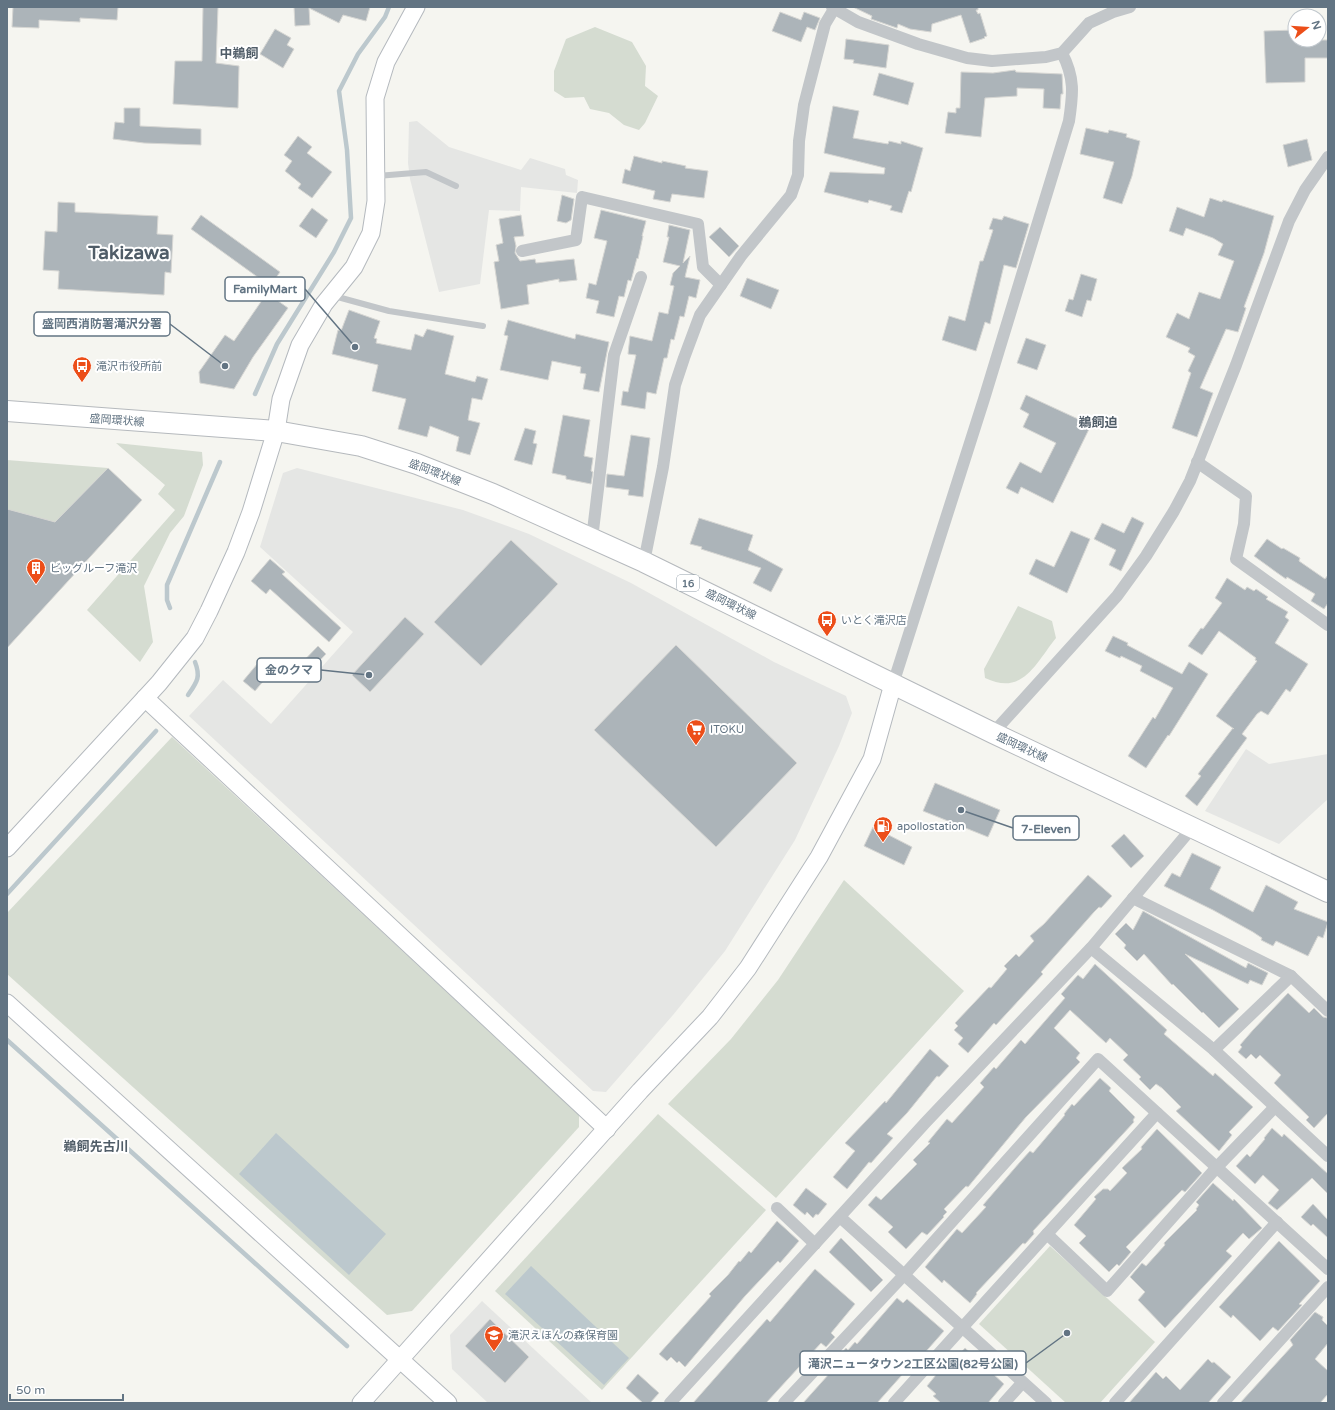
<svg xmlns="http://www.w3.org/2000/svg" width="1335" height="1410" font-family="'Varela Round','Noto Sans JP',sans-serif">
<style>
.built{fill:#e5e6e4}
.green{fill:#d5dcd1}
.water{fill:#bcc8cd}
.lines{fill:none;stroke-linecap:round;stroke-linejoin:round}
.stream{stroke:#bcc8cd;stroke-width:4.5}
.building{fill:#acb4b9;stroke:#d6d6d3}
.secondary-casing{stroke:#b4b9be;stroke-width:19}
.primary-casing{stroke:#b5b9bd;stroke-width:22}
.lane{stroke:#c2c6c9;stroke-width:6}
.street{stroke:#c2c6c9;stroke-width:12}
.secondary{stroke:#fff;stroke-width:17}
.primary{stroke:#fff;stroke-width:20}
.labels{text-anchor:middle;stroke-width:4;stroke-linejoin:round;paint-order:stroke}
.shield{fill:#fff;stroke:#919ea8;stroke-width:1}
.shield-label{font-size:10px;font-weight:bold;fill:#627483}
.poi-label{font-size:11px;fill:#627483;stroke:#fff;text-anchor:start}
.street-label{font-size:11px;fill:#627483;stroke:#fff}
.quarter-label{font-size:13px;font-weight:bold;fill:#505d68;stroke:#fff}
.town-label{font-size:19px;font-weight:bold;fill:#505d68;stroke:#fff}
.leader{fill:none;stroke:#627483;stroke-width:1.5}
.callout-dot{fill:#627483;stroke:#fff;stroke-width:1.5}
.callout{fill:#fff;stroke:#627483;stroke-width:1.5}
.callout-label{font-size:12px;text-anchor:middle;font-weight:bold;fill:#627483}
</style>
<rect width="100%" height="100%" fill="#f5f5f0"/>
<!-- built -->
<g class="built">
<path d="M417,121L449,147L521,170L530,158L565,169L566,175L578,180L577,193L521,187L520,211L489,210L480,284L439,292L410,179L408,163L409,122Z"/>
<path d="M297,468L463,510L529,534L631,583L774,662L846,696L852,713L839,746L795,840L725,951L673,1015L606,1092L593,1091L189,716L223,680L271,724L353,632L260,547L283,473Z"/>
<path d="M1246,749L1269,764L1328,754V799L1279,844L1205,811Z"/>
<path d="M482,1301L592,1403H488L452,1369L450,1335Z"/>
</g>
<!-- green -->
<g class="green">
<path d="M595,27L632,42L646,66L645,86L658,96L645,123L639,130L624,125L609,113L590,109L584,97L565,98L554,91V71L566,39Z"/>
<path d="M116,443L202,452L203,465L184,516L170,533L144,586L153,642L140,662L87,610L175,510L158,494L165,485Z"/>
<path d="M7,460L108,468L55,522L7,509Z"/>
<path d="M1018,606L1052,621L1056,638C1035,664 1023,696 985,678L984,669Z"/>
<path d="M172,737L579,1115V1127L412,1311L387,1315L7,974V913Z"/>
<path d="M844,880L964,991L776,1198L668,1104L731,1039L778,980Z"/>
<path d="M658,1114L766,1210L602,1390L495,1291Z"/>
<path d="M1050,1246L1155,1342L1100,1403H1066L979,1324Z"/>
</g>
<!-- water -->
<g class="water">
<path d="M276,1133L386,1234L349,1275L239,1174Z"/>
<path d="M531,1266L629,1358L604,1385L505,1294Z"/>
</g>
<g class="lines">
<!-- stream -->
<g class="stream">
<path d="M255,394L277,344L334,252L351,218L347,150L339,91L358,54L385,17L389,7"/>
<path d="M170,608L167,600V585L220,462"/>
<path d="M188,695C197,682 201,677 195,662"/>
<path d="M7,894L156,731"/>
<path d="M7,1040L347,1346"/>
</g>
</g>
<!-- building -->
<g class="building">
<path d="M13,7H118L117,20L80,18V22L39,20V28L12,27Z"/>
<path d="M203,7H218L216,63L239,66L238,108L173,104L175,61H202Z"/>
<path d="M294,7H370L366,21L343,15L339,23L309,8L310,25L295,26Z"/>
<path d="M853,7H978V10H976L978,14L980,13L987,36L984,37L985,38L970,43L961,15L932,24L931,32L910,29L898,24L897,28L871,19L872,16Z"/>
<path d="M780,12L801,20L804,12L820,18L815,30L807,27L801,42L772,31Z"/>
<path d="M275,29L291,38L287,45L294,49L283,68L260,54Z"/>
<path d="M1295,30V40H1328V58H1305V82L1266,83L1264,31Z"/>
<path d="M846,39L889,45L886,68L853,63L854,60L844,59Z"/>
<path d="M1015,70L1016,72L1062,74L1063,94H1061L1060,109L1043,108L1044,89L1017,88V96L985,98L981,137L945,133L948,112L956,113V108H960L961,72L993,73Z"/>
<path d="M879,73L914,83L908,105L873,95Z"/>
<path d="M833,106L859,111L853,138L888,144L889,141L901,144V141L923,148L911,192L909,191L902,213L890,210L892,206L869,200L868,203L824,192L830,172L884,174L885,168L824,153Z"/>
<path d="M124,108H140V126L201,129V145L144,143L113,139L115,122L124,123Z"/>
<path d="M1086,128L1108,133L1109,130L1127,134L1126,137L1140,141L1132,176L1122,204L1103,198L1114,162L1080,154Z"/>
<path d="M298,136L312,147L307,153L332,172L312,198L298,188L301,184L285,171L292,161L284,155Z"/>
<path d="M1307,139L1312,160L1288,167L1283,145Z"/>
<path d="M634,156L662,163V161L686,166L685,168L708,171L704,198L672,194L670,202L653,199L655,191L622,183L625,169L630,171Z"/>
<path d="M562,195L574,199L571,220L566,223L557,221Z"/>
<path d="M1210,198L1222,202L1223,200L1274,216L1264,253L1244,307L1246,308L1238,332L1226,329L1200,388L1213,393L1197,437L1172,428L1191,373L1188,371L1195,356L1188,352L1190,348L1166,337L1177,313L1189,319L1199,292L1220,299L1234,261L1218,255L1223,244L1213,238L1186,228L1183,236L1169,231L1177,207L1204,217Z"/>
<path d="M58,202L75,203V212L158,216L157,234L173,235L171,273L165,272L164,295L58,289L59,271L43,270L45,231L57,232Z"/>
<path d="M312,208L328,220L316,238L299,226Z"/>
<path d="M601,210L646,221L642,236H643L638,259L637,258L631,281L628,280L624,297L619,296L614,317L596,313L599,301L586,298L589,283L596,285L607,241L594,238Z"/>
<path d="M201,215L280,272L270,286L191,229Z"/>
<path d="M521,215L524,236L514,237L516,246L515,253L520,261L535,259L536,263L574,259L577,280L559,282V279L527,285L529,304L501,309L494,262L499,261L496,245L503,243L499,219Z"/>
<path d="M1004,216L1029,224L1016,268L1004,265L990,324L985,322L976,351L942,340L949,316L965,321L980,261H983L993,230L989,229L993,218L1002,220Z"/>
<path d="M669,225L690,230L683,263L690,256L685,277L700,280L696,298L689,296L684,317L680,316L674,340L671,339L667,358H664L656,394L647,392L645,409L621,405L623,391L628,392L636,355L628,354L630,336L652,341L659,312L668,314L674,286L670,285L673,273L680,266L663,262L669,237H667Z"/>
<path d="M720,227L739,246L729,257L709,237Z"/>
<path d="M1081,274L1097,279L1091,301L1087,300L1082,317L1065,311L1069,299L1073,300Z"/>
<path d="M747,278L779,290L771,309L740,296Z"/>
<path d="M267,293L288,308L253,357L234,389L200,383L199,372L225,335L234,341Z"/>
<path d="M349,310L380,321L374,338L377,339L376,343L411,350L415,334L423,337L427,329L454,336L445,374L475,382L477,376L488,379L482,400L472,398L468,420L480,423L470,455L456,451L459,437L430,426L427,437L398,429L406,399L372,391L378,365L332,354L338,330L341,331Z"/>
<path d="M508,320L575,339L576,334L609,342L599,392L583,389L586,374L580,373L581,367L552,361L548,380L500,370L508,336L504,335Z"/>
<path d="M1026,338L1046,345L1037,370L1017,363Z"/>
<path d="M1026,395L1091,425L1053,503L1021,487L1018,494L1006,488L1020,462L1041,473L1056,443L1023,427L1029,414L1020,409Z"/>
<path d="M563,415L590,420L584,456L593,458L591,471L593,472L591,484L566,479V476L552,473Z"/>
<path d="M525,428L536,431L533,443L537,444L532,465L514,460Z"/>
<path d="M631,435L650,438L643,497L628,495L629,490L606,487L607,474L624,476Z"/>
<path d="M108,468L142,500L7,648V509L55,522Z"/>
<path d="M1132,517L1144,523L1121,571L1109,565L1116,550L1094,539L1102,523L1124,533Z"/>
<path d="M699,518L753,535L748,550L783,569L771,592L753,583L761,568L701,549L702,547L690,544Z"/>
<path d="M1071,531L1090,539L1067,593L1029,574L1036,559L1054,567Z"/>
<path d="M1267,539L1282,549L1283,548L1300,558L1299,561L1325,579L1328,575V603L1324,609L1311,601L1315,594L1287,577L1286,579L1276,572L1254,556Z"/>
<path d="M511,540L558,584L481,666L434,622Z"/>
<path d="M270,559L285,572L282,574L341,628L329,642L270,589L266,594L251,581Z"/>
<path d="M1227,578L1245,590L1247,587L1254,591L1256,589L1268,597L1266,599L1288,612L1285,617L1289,620L1275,643L1308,664L1290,692L1286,689L1268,715L1261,711L1257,714L1242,734L1247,738L1197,806L1185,796L1201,776L1198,774L1233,728L1234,729L1216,716L1257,661L1255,660L1256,658L1219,631L1202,655L1188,646L1201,628L1203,629L1222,603L1215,598Z"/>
<path d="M405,617L424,634L370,692L352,675Z"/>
<path d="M1113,636L1128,643L1127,645L1182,674L1189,662L1208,674L1169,736L1168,735L1146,768L1128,756L1153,717L1155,719L1173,688L1140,671L1142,666L1121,656L1120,658L1105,651Z"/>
<path d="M676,645L797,763L716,847L594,730Z"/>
<path d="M318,646L326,654L302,679L293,672Z"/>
<path d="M258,663L270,673L255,691L243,681Z"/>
<path d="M935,783L1000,810L988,837L923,811Z"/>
<path d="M873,827L912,847L904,865L864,846Z"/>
<path d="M1124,834L1144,856L1131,868L1111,846Z"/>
<path d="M1192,853L1221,867L1210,889L1253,912L1266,885L1298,902L1294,909L1328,922L1323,938L1318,936L1308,956L1276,941L1273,946L1261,940L1262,938L1253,932L1213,910L1164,886L1172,873L1180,877Z"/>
<path d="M1088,875L1112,896L1101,908L1099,907L1094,912L1041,972L1043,974L996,1025L994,1023L968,1053L958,1044L963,1038L954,1030L958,1026L955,1023L989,987L991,988L1007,969L1004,966L1016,954L1019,957L1034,941L1030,936L1044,924Z"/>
<path d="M1143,911L1246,968L1248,963L1268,973L1262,985L1250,980L1248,984L1185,954L1239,1009L1219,1028L1203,1012L1202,1013L1173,984L1172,985L1144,954L1137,961L1124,948L1126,945L1115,934L1126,923L1133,930Z"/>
<path d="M1095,964L1167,1030L1164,1034L1213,1076L1215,1073L1253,1107L1229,1132L1232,1135L1219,1151L1176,1111L1181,1107L1162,1088L1156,1084L1150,1090L1139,1079L1141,1077L1123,1060L1128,1055L1110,1038L1106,1043L1070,1010L1054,1028L1080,1053L1076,1058L1080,1062L1026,1117L968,1187L966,1186L944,1209L947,1212L943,1216L944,1217L927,1235L922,1232L906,1249L888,1232L893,1227L868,1205L876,1196L881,1200L917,1164L913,1160L930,1143L928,1142L947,1119L952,1123L984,1087L980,1083L994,1067L996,1069L1021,1040L1025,1044L1065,998L1061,994L1078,975L1083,979Z"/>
<path d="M1288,993L1309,1013L1314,1008L1323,1017L1328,1018V1113L1314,1128L1306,1120L1309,1117L1274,1083L1281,1075L1260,1055L1256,1059L1251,1054L1246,1059L1238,1052L1242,1047L1240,1045L1253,1030Z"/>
<path d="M930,1049L949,1066L939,1077L937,1076L907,1113L887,1134L893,1138L871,1163L869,1162L847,1189L833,1177L855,1151L845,1143L885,1101L886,1103Z"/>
<path d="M1100,1078L1111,1088L1109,1091L1135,1117L1133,1120L1134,1122L1033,1231L1034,1234L1025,1244L1023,1243L976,1293L977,1294L970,1303L944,1280L942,1283L925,1267L957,1229L962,1233L986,1207L983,1205L1020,1162L1030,1151L1033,1153L1065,1115L1064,1114L1072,1104L1074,1106Z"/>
<path d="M1272,1128L1282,1137L1284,1134L1328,1174V1194L1312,1178L1277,1210L1268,1203L1279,1190L1263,1175L1255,1184L1236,1166L1247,1154L1250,1157L1265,1139L1264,1138Z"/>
<path d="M1157,1129L1202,1173L1185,1192L1182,1190L1126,1247L1131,1252L1119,1266L1117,1264L1109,1272L1079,1243L1086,1236L1074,1225L1096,1199L1094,1197L1103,1189H1108L1110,1191L1127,1173L1122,1168L1142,1149L1141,1147Z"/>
<path d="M1213,1183L1233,1201L1234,1199L1262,1228L1249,1239L1243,1233L1226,1251L1232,1256L1165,1328L1138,1300L1145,1292L1130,1277L1142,1263L1146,1266L1165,1245L1164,1243L1197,1210L1196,1209L1199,1205L1196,1202Z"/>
<path d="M806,1188L827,1204L818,1215L816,1214L813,1218L807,1212L805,1215L793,1205Z"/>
<path d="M1313,1204L1328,1220V1238L1313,1224L1311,1226L1301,1217Z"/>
<path d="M777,1221L799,1241L780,1263L778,1261L745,1296L685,1367L679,1361L677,1363L671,1357L667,1361L659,1354L711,1296L709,1294L728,1275L739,1261L740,1262L749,1251L751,1253Z"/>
<path d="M841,1238L883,1280L871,1292L829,1252Z"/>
<path d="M1279,1241L1320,1281L1299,1304L1302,1305L1278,1331L1273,1327L1260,1341L1233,1315L1231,1318L1219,1307Z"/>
<path d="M815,1269L855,1304L831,1333L835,1337L826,1347L821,1343L766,1403H693L759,1328L767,1319L770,1322Z"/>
<path d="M897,1298L903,1303L907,1299L944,1331L921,1357H918L877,1403H803L838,1364L836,1362L839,1359L837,1358L846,1348L848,1350L855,1342L857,1344Z"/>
<path d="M1315,1312L1323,1317L1322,1320L1328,1326V1343L1315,1359L1328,1371V1394L1320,1403H1240L1293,1345L1290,1340Z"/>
<path d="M490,1319L529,1357L505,1383L465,1346Z"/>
<path d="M965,1348L1004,1384L988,1403H941L933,1396L936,1394L927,1386L940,1370L943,1373Z"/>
<path d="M1208,1359L1212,1363L1214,1362L1231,1377L1208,1403H1129L1156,1372L1163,1379L1166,1376L1180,1390Z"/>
<path d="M638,1374L659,1393L650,1403H643L626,1388Z"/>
</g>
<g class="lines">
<!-- secondary casing -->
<g class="secondary-casing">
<g id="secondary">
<path d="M145,698L607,1129"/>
<path d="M7,848L159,683L195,638L209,611L236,552L251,512L276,431L281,399L300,345L324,304L354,267L371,233L376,201L375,98L386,62L416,7"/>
<path d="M7,1003L448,1403"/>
<path d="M361,1403L640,1091L710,1017L748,968L819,857L872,759L893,684"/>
</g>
</g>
<!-- primary casing -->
<g class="primary-casing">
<path id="primary" d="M7,411L276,431L361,446L417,464L493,494L644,562L993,733L1328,892"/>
</g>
<!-- lane -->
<g class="lane">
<path d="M377,176L426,172L456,186"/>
<path d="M334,296L389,311L483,326"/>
</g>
<!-- street -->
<g class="street">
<path d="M832,7L858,22L918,44L967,58L992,61L1046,57L1062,53L1089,23L1113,12L1130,7"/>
<path d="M522,251L576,240L582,197L698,224L703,267L721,285"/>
<path d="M1197,462L1246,496L1244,524L1236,559L1328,625"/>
<path d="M592,539L614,355L641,277"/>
<path d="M644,562L663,467L675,385L684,358L700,315L741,256L791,195L798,175L799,141L804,105L825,24L834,9"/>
<path d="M893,684L984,399L1069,121C1073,94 1075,78 1062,53"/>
<path d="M993,733L1117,596L1146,556L1174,511L1190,481L1236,365L1289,221L1305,190L1328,157"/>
<path d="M1133,898L1291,976L1328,1011"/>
<path d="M1091,948L1214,1050L1328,1156"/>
<path d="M1214,1050L1291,976"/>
<path d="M777,1208L815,1244"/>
<path d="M840,1217L1046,1403"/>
<path d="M1047,1234L1157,1113"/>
<path d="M670,1403L926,1122L1091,948L1192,828"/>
<path d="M784,1403L904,1275L1098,1059L1328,1269"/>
<path d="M894,1403L1047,1234L1107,1291L1217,1167L1274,1108"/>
<path d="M1004,1403L1022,1383"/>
<path d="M1115,1403L1277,1222"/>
<path d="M1223,1403L1328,1287"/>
</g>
<!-- secondary -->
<use href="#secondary" class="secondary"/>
<!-- primary -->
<use href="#primary" class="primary"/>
</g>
<!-- icons -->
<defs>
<g id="bus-pin" transform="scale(1)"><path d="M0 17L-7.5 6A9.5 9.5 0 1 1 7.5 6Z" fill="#ec4e19" stroke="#fff"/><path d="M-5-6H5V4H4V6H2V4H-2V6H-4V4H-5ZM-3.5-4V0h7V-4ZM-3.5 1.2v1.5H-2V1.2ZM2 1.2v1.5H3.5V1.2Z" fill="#fff"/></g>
<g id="building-pin" transform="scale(1)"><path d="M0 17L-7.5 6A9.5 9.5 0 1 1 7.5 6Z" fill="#ec4e19" stroke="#fff"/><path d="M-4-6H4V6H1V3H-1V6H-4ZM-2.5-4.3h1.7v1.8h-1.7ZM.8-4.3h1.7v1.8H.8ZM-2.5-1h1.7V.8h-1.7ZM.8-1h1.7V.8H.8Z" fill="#fff"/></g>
<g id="supermarket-pin" transform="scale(1)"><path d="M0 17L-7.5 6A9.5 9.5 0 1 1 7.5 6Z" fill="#ec4e19" stroke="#fff"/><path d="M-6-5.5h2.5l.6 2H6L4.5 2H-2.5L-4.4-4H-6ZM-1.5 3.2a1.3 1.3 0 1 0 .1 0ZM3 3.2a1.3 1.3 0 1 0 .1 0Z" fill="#fff"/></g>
<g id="fuel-pin" transform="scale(1)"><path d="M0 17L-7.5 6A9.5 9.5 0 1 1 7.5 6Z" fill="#ec4e19" stroke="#fff"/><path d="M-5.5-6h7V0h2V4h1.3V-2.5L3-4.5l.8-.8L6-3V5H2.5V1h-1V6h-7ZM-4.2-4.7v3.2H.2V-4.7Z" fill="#fff"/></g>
<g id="school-pin" transform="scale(1)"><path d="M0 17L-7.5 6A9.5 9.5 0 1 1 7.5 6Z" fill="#ec4e19" stroke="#fff"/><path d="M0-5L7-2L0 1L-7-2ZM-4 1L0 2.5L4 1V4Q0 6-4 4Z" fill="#fff"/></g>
</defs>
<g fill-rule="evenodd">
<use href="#bus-pin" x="82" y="366"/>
<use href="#building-pin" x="36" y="568"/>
<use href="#bus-pin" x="827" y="620"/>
<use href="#supermarket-pin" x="696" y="729"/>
<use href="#fuel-pin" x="883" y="826"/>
<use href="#school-pin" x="494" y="1335"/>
</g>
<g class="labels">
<!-- shield labels -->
<rect class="shield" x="677" y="575" width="22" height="16" rx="3"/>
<g class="shield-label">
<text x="688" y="587">16</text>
</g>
<!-- poi labels -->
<g class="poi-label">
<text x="96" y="370">滝沢市役所前</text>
<text x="50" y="572">ビッグルーフ滝沢</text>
<text x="841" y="624">いとく滝沢店</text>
<text x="710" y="733">ITOKU</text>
<text x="897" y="830">apollostation</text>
<text x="508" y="1339">滝沢えほんの森保育園</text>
</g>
<!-- street labels -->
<g class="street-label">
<text transform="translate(117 420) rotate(4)" y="4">盛岡環状線</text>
<text transform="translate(435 472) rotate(21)" y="4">盛岡環状線</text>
<text transform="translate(731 604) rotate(26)" y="4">盛岡環状線</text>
<text transform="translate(1022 747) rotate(25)" y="4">盛岡環状線</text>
</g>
<!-- quarter labels -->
<g class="quarter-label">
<text x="239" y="58">中鵜飼</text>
<text x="1098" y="427">鵜飼迫</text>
<text x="96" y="1151">鵜飼先古川</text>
</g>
<!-- town labels -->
<g class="town-label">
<text x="129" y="259">Takizawa</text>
</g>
</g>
<!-- callouts -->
<path class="leader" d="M355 347L305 289M225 366L170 324M369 675L321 670M961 810L1013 828M1067 1333L1026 1363"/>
<g class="callout-dot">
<circle cx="355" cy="347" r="4"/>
<circle cx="225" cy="366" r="4"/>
<circle cx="369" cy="675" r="4"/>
<circle cx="961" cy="810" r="4"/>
<circle cx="1067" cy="1333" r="4"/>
</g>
<g class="callout">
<rect x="225" y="277" width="80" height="24" rx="4"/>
<rect x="34" y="312" width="136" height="24" rx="4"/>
<rect x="257" y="658" width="64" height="24" rx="4"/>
<rect x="1013" y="816" width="66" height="24" rx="4"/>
<rect x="800" y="1351" width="226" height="24" rx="4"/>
</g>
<g class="callout-label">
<text x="265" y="293">FamilyMart</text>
<text x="102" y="328">盛岡西消防署滝沢分署</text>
<text x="289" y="674">金のクマ</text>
<text x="1046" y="833">7-Eleven</text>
<text x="913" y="1368">滝沢ニュータウン2工区公園(82号公園)</text>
</g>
<!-- border -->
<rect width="1335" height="1410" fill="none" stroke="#627483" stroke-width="16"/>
<!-- north arrow -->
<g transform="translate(1307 28) rotate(73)"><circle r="19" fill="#ffffff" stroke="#c0c7cd"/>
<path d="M0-3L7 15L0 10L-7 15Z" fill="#ec4e19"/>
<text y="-6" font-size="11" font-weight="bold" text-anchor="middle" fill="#627483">N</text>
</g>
<!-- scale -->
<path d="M10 1394v6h113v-6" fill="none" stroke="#627483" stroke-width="2"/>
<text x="16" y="1394" font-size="12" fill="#627483" stroke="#ffffff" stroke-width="3" paint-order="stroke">50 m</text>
</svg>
